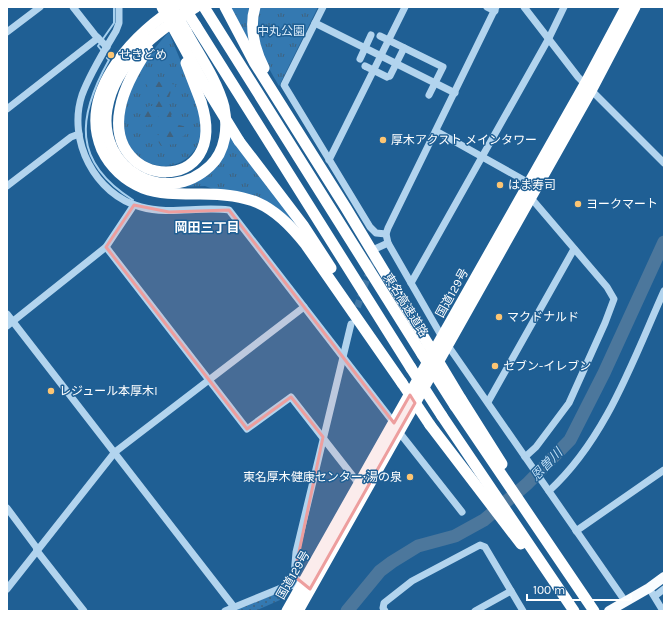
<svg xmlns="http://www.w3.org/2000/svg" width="671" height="618" font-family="Karla,'Noto Sans JP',sans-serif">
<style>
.grass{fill:url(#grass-tufts)}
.forest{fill:url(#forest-firs)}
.garden{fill:url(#garden-dots)}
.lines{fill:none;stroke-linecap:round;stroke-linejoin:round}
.stream{stroke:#a6d0ef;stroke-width:2}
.river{stroke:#4c779c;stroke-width:13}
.minor-tunnel{stroke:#4177a4;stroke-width:7;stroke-dasharray:7 3.5;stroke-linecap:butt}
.minor{stroke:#b2d4ee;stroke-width:7}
.major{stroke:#f9fcff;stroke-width:10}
.highway{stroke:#fff;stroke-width:11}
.minor-bridge{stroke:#b2d4ee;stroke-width:7}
.highway-bridge{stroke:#fff;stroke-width:11}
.marked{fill:#ed9e9e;fill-opacity:0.2;stroke:#ed9e9e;stroke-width:3;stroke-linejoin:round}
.poi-dot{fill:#fcc573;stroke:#1f5f94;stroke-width:1.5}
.labels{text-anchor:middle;stroke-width:3;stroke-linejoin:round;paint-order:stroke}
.park-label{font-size:12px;fill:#d8ebfa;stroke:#1f5f94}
.poi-label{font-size:12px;fill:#fff;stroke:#1f5f94;text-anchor:start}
.street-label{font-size:12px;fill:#fff;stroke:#1f5f94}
.neighbourhood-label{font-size:13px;font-weight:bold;fill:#fff;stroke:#1f5f94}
.water-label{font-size:13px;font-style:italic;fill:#beddf5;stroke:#1f5f94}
</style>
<defs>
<pattern id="grass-tufts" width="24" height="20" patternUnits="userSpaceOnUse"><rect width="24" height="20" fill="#3479b1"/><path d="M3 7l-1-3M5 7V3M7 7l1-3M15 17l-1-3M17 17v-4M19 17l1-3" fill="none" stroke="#40627e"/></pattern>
<pattern id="forest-firs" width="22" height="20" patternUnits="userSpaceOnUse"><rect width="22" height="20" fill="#3479b1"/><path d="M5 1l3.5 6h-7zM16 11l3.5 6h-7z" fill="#40627e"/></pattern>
<pattern id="garden-dots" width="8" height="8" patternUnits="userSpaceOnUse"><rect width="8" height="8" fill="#3479b1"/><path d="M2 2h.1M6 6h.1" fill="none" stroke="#40627e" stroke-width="1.8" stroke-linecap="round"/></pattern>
</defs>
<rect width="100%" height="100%" fill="#1f5f94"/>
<!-- grass -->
<g class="grass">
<path d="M229,7H249L247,21L250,43Z"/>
<path d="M259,7H318L279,86C262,58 256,41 259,7Z"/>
<path d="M169,32C178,57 202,105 201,130C199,166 157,178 134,152C106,119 144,57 169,32Z"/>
<path d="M230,134L297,226L286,216L205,186L178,187L221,161L227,149Z"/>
</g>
<!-- forest -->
<path class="forest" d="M147,79L176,85L171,91L167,105L173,113L171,115L172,119L179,125L187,127L188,132L174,144L161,146L156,138L160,133L167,131L166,126L157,115L153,123L145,126L142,124C140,116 143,112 149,106H152L157,104L160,95L149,89L145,82Z"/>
<!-- garden -->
<path class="garden" d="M278,593L280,600L255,611H231Z"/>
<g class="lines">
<!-- stream -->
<g class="stream">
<path d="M102,51L98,46L114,23V7"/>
<path d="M107,58L109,60C77,117 72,162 133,200"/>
</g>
<!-- river -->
<path class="river" d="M347,611L380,571L392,562L418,546L455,536L484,520L527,484L570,440L604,373L664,242"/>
<!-- minor-tunnel -->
<path class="minor-tunnel" d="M354,317L375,254"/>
<!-- minor -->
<g class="minor">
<path d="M73,7L95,35L107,47"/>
<path d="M119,7V23L116,31C104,51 90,73 82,95C67,140 95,195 141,207C170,215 199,206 229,210L394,423"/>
<path d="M323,7L284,85L370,227L376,233L386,234"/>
<path d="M487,7L495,11"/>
<path d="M496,7L388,228L386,234L388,243L442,337L625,601"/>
<path d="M524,7L578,77L664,163"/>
<path d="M315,23L455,93"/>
<path d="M7,32L40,7"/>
<path d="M7,109L98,38"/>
<path d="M436,131L529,183"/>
<path d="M329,160L405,7"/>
<path d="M7,186L71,137L79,134"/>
<path d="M106,247L247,429L291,397L359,484"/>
<path d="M377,248L388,243"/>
<path d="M411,283L549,38L564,7"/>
<path d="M7,314L234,607"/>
<path d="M7,326L106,247L134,205"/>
<path d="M488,402L574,249"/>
<path d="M399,432L462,512"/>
<path d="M525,457L536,447L569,403L605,323L614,299L607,287L531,198"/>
<path d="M549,491C606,439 633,360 664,291"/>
<path d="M7,508L36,547L37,551L84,611"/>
<path d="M576,531L664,470"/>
<path d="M303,585L294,576L296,552L351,324"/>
<path d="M649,588L663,611"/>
<path d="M7,589L115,452L304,307"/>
<path d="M655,596L664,589"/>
<path d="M225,611L286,586L304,585"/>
<path d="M385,611L383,608L384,603L412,581L480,545L485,547L523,611"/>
<path d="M475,611L511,591"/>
</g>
<!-- major -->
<path class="major" d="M609,611L649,588L664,577"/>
<!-- highway -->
<g class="highway">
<path d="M204,7L422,354"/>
<path d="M225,7L254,62L346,208L428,344"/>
<path d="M255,7C249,27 255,50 264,68"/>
<path d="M173,9C130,38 78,94 102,150C110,167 125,181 143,188C159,194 177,194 194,194C248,193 272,201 306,245L402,383"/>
<path d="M196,26L411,368"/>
<path d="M186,31C199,55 217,80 224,107C228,127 226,151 210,166C166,208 97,169 107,109C115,62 158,30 196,7"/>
<path d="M148,49C136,67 124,87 120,109C104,191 232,197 201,102"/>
<path d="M239,141L303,225L331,268"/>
<path d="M461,399L502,464"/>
<path d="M455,406L594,611"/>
<path d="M442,416L574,611"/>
<path d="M430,425L521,544"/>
<path d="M287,611L585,84L626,7"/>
<path d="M298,611L592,89L635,7"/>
</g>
<!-- minor-bridge -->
<g class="minor-bridge">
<path d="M380,36L443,67L429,95"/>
<path d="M360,59L371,35"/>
<path d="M365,66L387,77"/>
<path d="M390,76L404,48"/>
</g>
<!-- highway-bridge -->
<g class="highway-bridge">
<path d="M162,7L204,84L239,141"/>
<path d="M172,7L186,31"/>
<path d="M184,7L196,26"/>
<path d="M186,63L201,102"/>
<path d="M428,344L461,399"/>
<path d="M422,354L455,406"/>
<path d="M411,368L442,416"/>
<path d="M402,383L430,425"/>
</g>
</g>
<!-- marked area -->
<path class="marked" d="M134,205L169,212L229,210L394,423L410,395L415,403L310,589L294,576L323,437L291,397L247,429L106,247Z"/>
<!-- markers -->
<g class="poi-dot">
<circle cx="111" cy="55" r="4"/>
<circle cx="383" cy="140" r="4"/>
<circle cx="500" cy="185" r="4"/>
<circle cx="578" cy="204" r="4"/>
<circle cx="499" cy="317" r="4"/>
<circle cx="495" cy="366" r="4"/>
<circle cx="51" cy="391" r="4"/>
<circle cx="410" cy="477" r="4"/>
</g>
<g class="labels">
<!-- park labels -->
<g class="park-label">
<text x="281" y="35">中丸公園</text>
</g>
<!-- poi labels -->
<g class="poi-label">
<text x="119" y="59">せきどめ</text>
<text x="391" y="144">厚木アクスト メインタワー</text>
<text x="508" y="189">はま寿司</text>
<text x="586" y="208">ヨークマート</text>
<text x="507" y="321">マクドナルド</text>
<text x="503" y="370">セブン-イレブン</text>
<text x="59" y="395">レジュール本厚木I</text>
<text x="402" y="481" text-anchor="end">東名厚木健康センター;湯の泉</text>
</g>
<!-- street labels -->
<g class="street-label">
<text transform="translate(452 293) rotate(-61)" y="4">国道129号</text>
<text transform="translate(406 305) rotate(58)" y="4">東名高速道路</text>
<text transform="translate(293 575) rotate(-60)" y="4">国道129号</text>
</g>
<!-- neighbourhood labels -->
<g class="neighbourhood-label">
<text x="207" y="232">岡田三丁目</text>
</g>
<!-- water labels -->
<g class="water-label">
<text transform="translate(546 464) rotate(-46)" y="5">恩曽川</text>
</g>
</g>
<!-- border -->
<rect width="671" height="618" fill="none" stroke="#ffffff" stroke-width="16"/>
<!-- scale -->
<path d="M527 594v6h104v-6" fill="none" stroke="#ffffff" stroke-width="2"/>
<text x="533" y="594" font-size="12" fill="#ffffff" stroke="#1f5f94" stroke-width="3" paint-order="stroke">100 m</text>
</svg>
